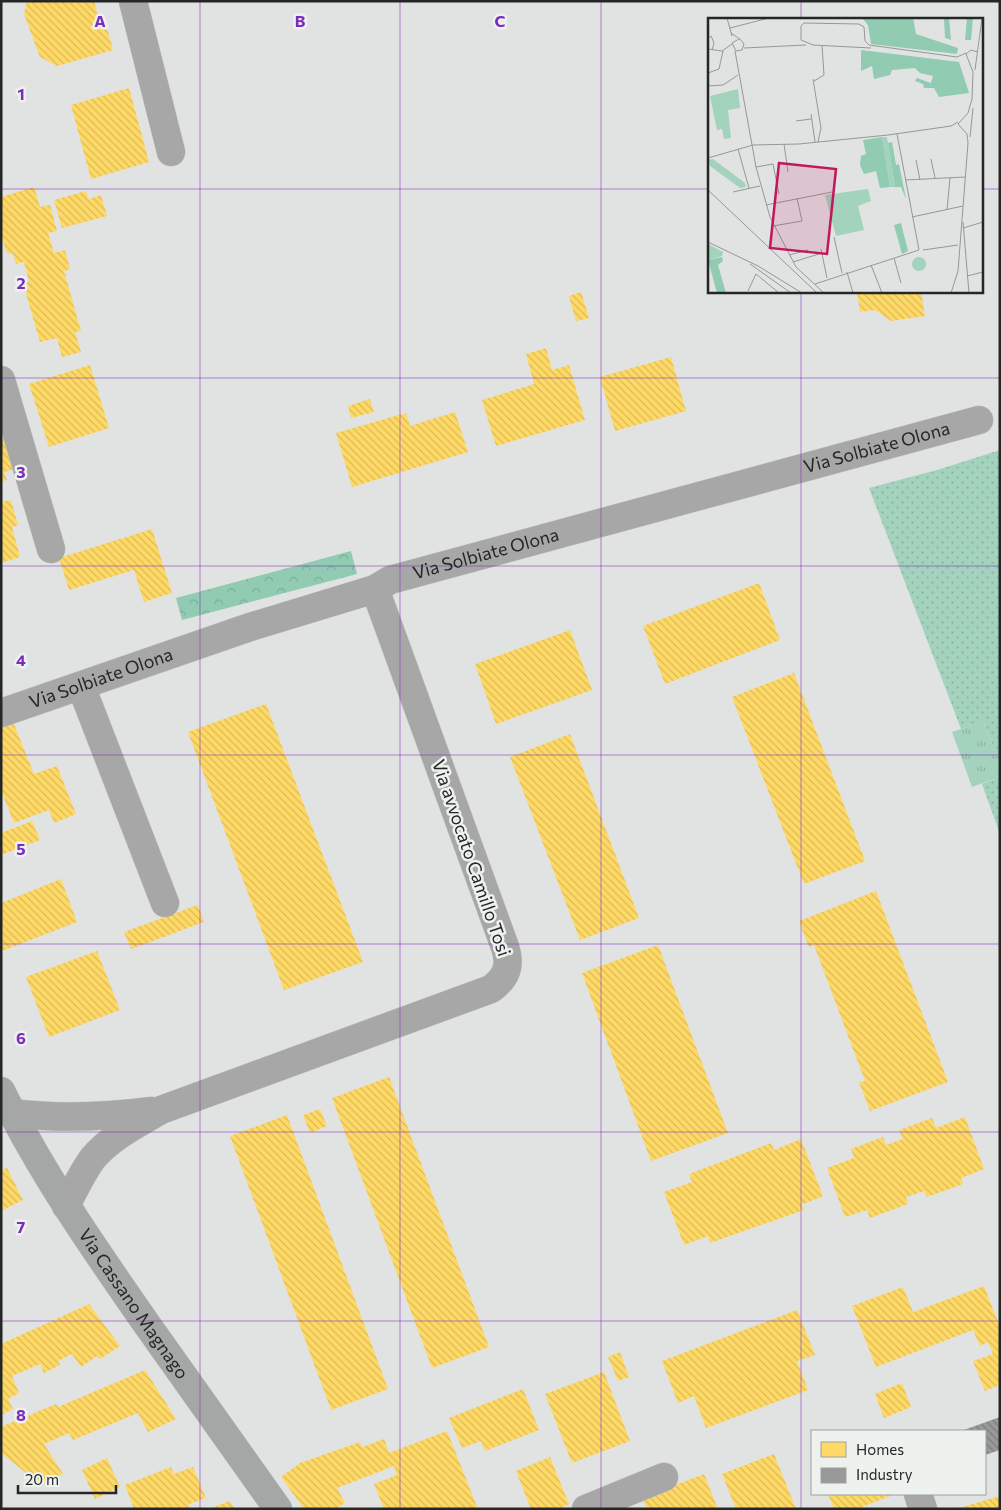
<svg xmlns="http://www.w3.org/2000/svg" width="1001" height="1510" font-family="Commissioner,sans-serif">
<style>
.grass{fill:url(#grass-dots)}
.forest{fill:url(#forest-crowns)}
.park{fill:url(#park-tufts)}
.homes{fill:url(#homes-back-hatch)}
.industry{fill:url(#industry-back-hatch)}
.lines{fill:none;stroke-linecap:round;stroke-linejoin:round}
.street-casing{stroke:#bfc1c0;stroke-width:29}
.secondary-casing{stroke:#bfc1c0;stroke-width:29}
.street{stroke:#a6a7a6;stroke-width:28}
.secondary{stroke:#a5a6a6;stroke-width:28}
.grid{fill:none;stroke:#7b2cbf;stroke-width:1;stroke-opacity:0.55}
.labels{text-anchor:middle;stroke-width:5;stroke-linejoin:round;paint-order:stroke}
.street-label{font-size:18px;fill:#252626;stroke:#eef2ef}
.inset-road{fill:none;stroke:#969797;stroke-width:1}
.view{fill:#c2185b;fill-opacity:0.15;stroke:#c2185b;stroke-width:2.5}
.inset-edge{fill:none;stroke:#252626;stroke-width:2.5}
.grid-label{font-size:16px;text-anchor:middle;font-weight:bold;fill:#7b2cbf;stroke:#eef2ef;stroke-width:5;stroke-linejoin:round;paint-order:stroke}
</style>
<defs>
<pattern id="grass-dots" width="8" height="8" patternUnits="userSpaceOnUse" patternTransform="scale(1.25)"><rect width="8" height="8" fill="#a3d2bd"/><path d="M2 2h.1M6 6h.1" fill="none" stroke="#8cb4a2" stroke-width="1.8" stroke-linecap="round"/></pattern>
<pattern id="forest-crowns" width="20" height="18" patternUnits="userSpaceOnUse" patternTransform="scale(1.25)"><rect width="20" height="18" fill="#90cbb2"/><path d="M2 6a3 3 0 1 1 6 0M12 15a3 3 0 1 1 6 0" fill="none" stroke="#7cae99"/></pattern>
<pattern id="park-tufts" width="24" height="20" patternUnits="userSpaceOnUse" patternTransform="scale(1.25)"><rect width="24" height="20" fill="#a3d2bd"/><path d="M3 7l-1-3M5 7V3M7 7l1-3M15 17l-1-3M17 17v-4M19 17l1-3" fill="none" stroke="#8cb4a2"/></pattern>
<pattern id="homes-back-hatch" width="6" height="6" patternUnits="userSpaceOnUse" patternTransform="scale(1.25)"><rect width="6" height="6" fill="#ffd966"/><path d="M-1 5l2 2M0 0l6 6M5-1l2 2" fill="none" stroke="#daba58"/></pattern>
<pattern id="industry-back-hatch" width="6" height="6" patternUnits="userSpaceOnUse" patternTransform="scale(1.25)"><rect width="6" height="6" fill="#999"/><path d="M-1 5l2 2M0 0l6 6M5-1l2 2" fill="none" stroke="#7d7d7d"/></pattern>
</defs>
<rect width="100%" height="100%" fill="#e1e3e2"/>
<!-- grass -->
<g class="grass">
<path d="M1000,450V765L983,721L961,729L869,488L937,470Z"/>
<path d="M1000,777V834L982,784Z"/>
</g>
<!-- forest -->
<path class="forest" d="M351,551L357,574L182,620L176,598Z"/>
<!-- park -->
<path class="park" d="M983,721L1000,765V777L972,787L952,732Z"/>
<!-- homes -->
<g class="homes">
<path d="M27,1H94L97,12L104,17L113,50L57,66L40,57L24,14Z"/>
<path d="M129,88L149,162L91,179L71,105Z"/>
<path d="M34,187L40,207L50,205L57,231L48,233L54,253L65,250L70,269L64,271L81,331L75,332L81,352L62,357L57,338L40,342L23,283L29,281L24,262L16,264L13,254L7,253L1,235V197Z"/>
<path d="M86,191L88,199L101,195L107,216L62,228L54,200Z"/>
<path d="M857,291H921L925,316L891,321L875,310L860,312Z"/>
<path d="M581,292L589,318L576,321L569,296Z"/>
<path d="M546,348L552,370L569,365L585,420L496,446L482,400L534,384L526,354Z"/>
<path d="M671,357L686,411L615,431L600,377Z"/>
<path d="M90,365L109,428L49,447L29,384Z"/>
<path d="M370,399L374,412L351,418L348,406Z"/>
<path d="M455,412L468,452L352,487L336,433L406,413L410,426Z"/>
<path d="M12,436L21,467L4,472L7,480L1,482V439Z"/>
<path d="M11,500L18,525L12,527L20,557L1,563V502Z"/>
<path d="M152,529L172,593L144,602L134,570L69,590L59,558Z"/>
<path d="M759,583L780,640L665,684L643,626Z"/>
<path d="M570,630L592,690L496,724L475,664Z"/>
<path d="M794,673L865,861L804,884L732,697Z"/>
<path d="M266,704L363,962L284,990L188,732Z"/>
<path d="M11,717L34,774L57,766L76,814L54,823L49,810L14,823L1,790V721Z"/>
<path d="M570,734L639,918L580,940L510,757Z"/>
<path d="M32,821L40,840L1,855V833Z"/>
<path d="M61,879L77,922L2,951L1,903Z"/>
<path d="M876,891L948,1082L870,1111L859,1082L865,1081L814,945L809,947L799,921Z"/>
<path d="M198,905L204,922L131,949L124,932Z"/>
<path d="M658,945L728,1133L651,1161L582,973Z"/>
<path d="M97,951L120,1010L49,1037L26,977Z"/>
<path d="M389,1077L489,1347L432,1368L332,1098Z"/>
<path d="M320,1109L327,1126L310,1133L303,1115Z"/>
<path d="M287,1115L388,1389L331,1410L230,1136Z"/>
<path d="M965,1117L984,1169L961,1178L963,1184L927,1197L924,1191L906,1197L908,1204L870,1218L867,1210L845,1217L827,1168L854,1158L851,1149L883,1137L886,1145L903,1139L899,1130L932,1118L936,1128Z"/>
<path d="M801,1139L823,1196L801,1205L804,1210L710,1243L708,1236L684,1245L664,1192L692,1182L689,1174L771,1143L774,1150Z"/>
<path d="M7,1168L23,1200L1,1211V1170Z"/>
<path d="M984,1286L1000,1327V1385L985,1391L973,1361L993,1354L988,1342L980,1346L973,1330L876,1367L852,1306L903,1287L913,1312Z"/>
<path d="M89,1304L120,1346L100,1359L97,1356L81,1367L72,1354L58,1361L60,1365L44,1373L40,1364L12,1376L19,1393L8,1399L13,1409L1,1415V1344Z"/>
<path d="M797,1310L815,1355L797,1361L808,1390L706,1428L694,1396L678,1403L662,1361Z"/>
<path d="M620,1352L629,1377L618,1381L608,1357Z"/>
<path d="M145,1370L176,1419L148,1432L138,1413L73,1440L69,1433L44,1444L63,1474L40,1484L1,1453V1427L56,1404L58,1407Z"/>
<path d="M604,1372L630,1441L572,1463L545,1394Z"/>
<path d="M902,1383L911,1407L884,1418L875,1394Z"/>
<path d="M523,1389L539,1430L485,1451L481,1441L462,1448L449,1418Z"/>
<path d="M447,1431L478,1509H384L374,1484L397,1475L394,1466L337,1488L345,1503L335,1509H304L281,1477L300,1463L360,1442L362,1447L384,1439L389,1453Z"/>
<path d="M774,1454L796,1509H736L722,1474Z"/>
<path d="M550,1457L569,1504L559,1509H531L516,1471Z"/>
<path d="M107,1458L120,1487L95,1499L82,1470Z"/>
<path d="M171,1467L174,1474L193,1467L206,1498L189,1504L190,1509H134L125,1485Z"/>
<path d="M704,1474L718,1509H647L642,1498Z"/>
<path d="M828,1494H895L857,1509H834Z"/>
<path d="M1000,1496V1509H959V1508Z"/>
<path d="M229,1501L235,1509H209Z"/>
</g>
<!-- industry -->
<path class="industry" d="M1000,1417V1450L985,1455V1431H961Z"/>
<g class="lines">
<!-- street casing -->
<g class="street-casing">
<g id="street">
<path d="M133,1L171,152"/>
<path d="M1,380L51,549"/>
<path d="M81,686L165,903"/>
<path id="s1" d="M1,713L250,627L375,589L390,580L979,420"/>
<path d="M12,1113C59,1119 105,1117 152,1111"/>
<path d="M66,1206C74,1190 82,1173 93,1158C111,1137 137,1124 161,1110L491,989C507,977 511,966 505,947L375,589"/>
<path d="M918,1494L923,1509"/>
<path d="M586,1509L664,1477"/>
</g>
</g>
<!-- secondary casing -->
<g class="secondary-casing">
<g id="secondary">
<path id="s2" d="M1,1091C42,1174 95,1250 148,1326C191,1387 234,1448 278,1509"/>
</g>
</g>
<!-- street -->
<use href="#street" class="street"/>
<!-- secondary -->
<use href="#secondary" class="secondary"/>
</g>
<!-- grid -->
<path class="grid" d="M200,1V1509M400,1V1509M601,1V1509M801,1V19M1,189H710M982,189H1000M801,291V1509M1,378H1000M1,566H1000M1,755H1000M1,944H1000M1,1132H1000M1,1321H1000"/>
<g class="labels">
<!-- street labels -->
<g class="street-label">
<text dy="6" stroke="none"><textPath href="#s1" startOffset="916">Via Solbiate Olona</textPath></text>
<text dy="6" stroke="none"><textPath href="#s1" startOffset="511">Via Solbiate Olona</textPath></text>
<text dy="6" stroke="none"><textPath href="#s1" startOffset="106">Via Solbiate Olona</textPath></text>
<text transform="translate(471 858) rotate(71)" y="6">Via avvocato Camillo Tosi</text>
<text dy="6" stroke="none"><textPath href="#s2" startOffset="251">Via Cassano Magnago</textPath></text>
</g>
</g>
<!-- overview -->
<g transform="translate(708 18)">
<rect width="275" height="275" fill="#e1e3e2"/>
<path d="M30,71L32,90L20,92L23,120L16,121L14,111L9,112L2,78ZM174,119H179L187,169H182ZM160,171L163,183L150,188L156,212L128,218L117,177Z" fill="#a3d2bd"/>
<path d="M154,0H205L208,16L250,30L249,36L163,26L160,7ZM236,0H241L243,22L237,20ZM259,0H265L263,22H257ZM153,32L251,44L261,75L231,79L226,70H216L215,66L207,63L209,60L223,65L225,58L212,55L207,50L184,52L182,57L166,61L164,48L153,53ZM174,119L182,169L172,170L168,153L156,156L152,147L153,138L158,136L155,122ZM184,124L188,147L191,146L198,181L193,169H187L180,125ZM193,205L200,233L194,236L186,207ZM14,239L15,243L10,247L18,275H9L0,242Z" fill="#90cbb2"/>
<path d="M5,141L37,165L38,169L32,170L2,148L0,142ZM0,226L15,234L14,238L0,242ZM204 246a7 7 0 1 1 14 0a7 7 0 1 1-14 0Z" fill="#a3d2bd"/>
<path class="inset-road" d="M19,0L24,18M22,10L61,0M23,15L33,22L36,26L34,32L28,33L24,25L31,21M0,20L3,18L6,25L4,32M93,22V8L96,5L151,6L156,9L157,23L161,27L249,39L258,35M93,22L105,27L163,30M36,30L98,27M0,31L14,33L24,26M27,33L48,149L62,199L88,249L116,275M267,52L274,0M0,55L11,51L15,33M105,61L113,110L110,124M106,63L116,57L114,27M0,68L15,67L30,57M103,96L107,124M88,103L103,101M262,119L265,90M76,126L80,154M30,131L41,170M0,140L45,127L91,126L180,117L243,108L250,104M223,141L227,160M208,142L212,162M48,149L65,146L71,176M197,162L257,159M0,172L109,275M25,174L52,168M58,187L124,174M239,192L242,160M204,199L255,188M255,204L261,275M65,208L94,203L89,180M255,210L275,204M126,219L134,255M0,224L50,248L94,275M113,231L119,260M215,232L250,227M81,237L100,232M186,240L193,265M85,244L114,235M42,246L83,275M163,247L174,275M139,254L145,275M259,258L275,254M107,266L211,232L189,116M40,273L48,256L71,275M243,275L250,253L260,125L259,116L250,106L260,95L264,81L265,54L258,36L263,32L270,34"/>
<path class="view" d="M71,145L128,151L119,236L62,230Z"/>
<rect width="275" height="275" class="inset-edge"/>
</g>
<g class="grid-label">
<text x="100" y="27">A</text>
<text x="300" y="27">B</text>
<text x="500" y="27">C</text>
<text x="21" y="100">1</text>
<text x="21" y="289">2</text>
<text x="21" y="478">3</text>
<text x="21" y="666">4</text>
<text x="21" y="855">5</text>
<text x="21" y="1044">6</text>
<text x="21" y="1233">7</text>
<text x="21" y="1421">8</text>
</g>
<!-- border -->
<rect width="1001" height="1510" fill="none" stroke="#252626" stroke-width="5"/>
<!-- legend -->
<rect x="811" y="1430" width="175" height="65" fill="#eef2ef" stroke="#9ea09f"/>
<rect x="821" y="1442" width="25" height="15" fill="#ffd966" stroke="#9ea09f"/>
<text x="856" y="1455" font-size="15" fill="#252626">Homes</text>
<rect x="821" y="1468" width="25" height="15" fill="#999999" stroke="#9ea09f"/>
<text x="856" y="1480" font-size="15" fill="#252626">Industry</text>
<!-- scale -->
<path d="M18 1485v8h98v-8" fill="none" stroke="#252626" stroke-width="2.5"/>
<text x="25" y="1485" font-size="15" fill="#252626" stroke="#eef2ef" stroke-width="4" paint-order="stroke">20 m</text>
</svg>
